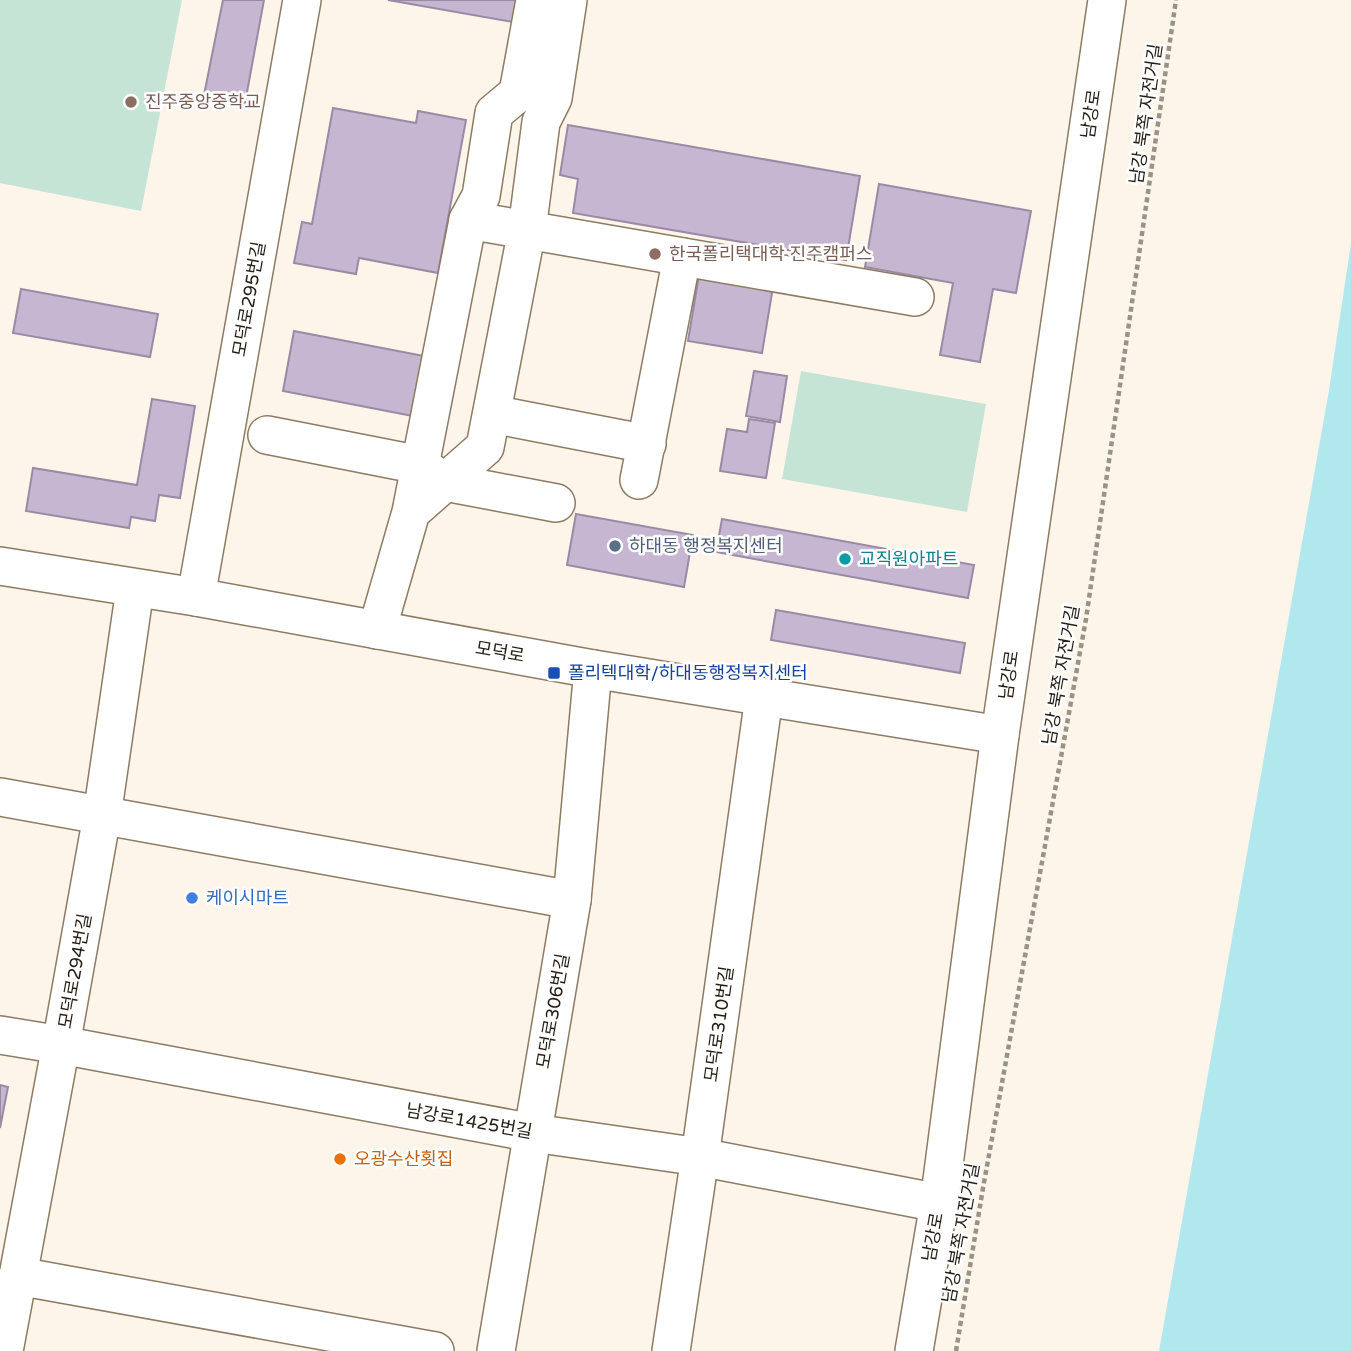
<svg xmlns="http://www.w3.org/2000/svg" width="1351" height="1351" font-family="'Varela Round','Noto Sans KR',sans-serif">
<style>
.green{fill:#c6e4d6}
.water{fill:#b1e8ee}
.building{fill:#c7b6d1;stroke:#9b8aa4;stroke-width:2}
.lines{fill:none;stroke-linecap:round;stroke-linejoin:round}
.minor-casing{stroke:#8d7b62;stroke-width:40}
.path{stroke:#999287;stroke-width:4.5;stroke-dasharray:5 3.5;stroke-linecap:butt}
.minor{stroke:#fff;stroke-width:37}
.education-dot{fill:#8d6e63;stroke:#fff;stroke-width:2.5}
.service-dot{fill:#5c6f8a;stroke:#fff;stroke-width:2.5}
.culture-dot{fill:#0f9aa8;stroke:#fff;stroke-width:2.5}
.transit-dot{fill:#1a4fb4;stroke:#fff;stroke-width:2.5}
.shop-dot{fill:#3f7fe0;stroke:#fff;stroke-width:2.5}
.food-dot{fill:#e8710a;stroke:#fff;stroke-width:2.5}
.labels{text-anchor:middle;stroke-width:5;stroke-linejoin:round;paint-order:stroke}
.education-label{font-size:18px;fill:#785e54;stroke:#fff;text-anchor:start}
.street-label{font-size:18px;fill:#251e14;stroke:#fff}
.service-label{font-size:18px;fill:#4e5e75;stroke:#fff;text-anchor:start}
.culture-label{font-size:18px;fill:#0d838f;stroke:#fff;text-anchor:start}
.transit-label{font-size:18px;fill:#164399;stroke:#fff;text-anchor:start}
.shop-label{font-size:18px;fill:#366cbe;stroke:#fff;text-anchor:start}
.food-label{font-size:18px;fill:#c56008;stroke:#fff;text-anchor:start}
</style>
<rect width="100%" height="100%" fill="#fdf5ea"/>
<!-- green -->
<g class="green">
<path d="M0,0H182L141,211L0,183Z"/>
<path d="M801,371L986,404L967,512L782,479Z"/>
</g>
<!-- water -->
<path class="water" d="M1351,243V1351H1159L1329,390Z"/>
<!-- building -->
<g class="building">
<path d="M223,0H264L245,103L204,95Z"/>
<path d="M388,0H523L519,23Z"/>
<path d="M333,108L416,123L418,111L466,120L438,273L359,258L356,274L294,263L302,222L312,224Z"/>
<path d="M568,125L860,176L846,260L573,213L578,179L560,175Z"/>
<path d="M879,184L1031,211L1016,293L993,289L980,362L940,355L953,283L865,267Z"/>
<path d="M700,269L774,281L762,353L688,341Z"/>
<path d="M21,289L158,314L150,357L13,333Z"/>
<path d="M294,331L424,356L413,416L283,391Z"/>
<path d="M754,371L787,376L780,422L746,416Z"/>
<path d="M152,399L195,406L180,498L159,495L155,521L131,517L129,528L26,511L33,468L137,485Z"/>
<path d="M749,419L775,423L766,478L720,471L727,429L747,432Z"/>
<path d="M576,514L693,535L684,587L567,565Z"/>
<path d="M722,519L974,565L968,598L716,552Z"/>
<path d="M776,610L965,643L960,673L771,640Z"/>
<path d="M0,1085L8,1087L0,1128Z"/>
</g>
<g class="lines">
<!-- minor casing -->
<g class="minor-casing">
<g id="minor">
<path d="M568,0L553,98L541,122L527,230L915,297"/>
<path d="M468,220L481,196L494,113L518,93L535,0"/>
<path d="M492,414L647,444"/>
<path d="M267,435L420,465L445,482L556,503"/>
<path d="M639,480L682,257"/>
<path d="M0,566L196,597L593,669L1000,735"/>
<path d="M196,597L302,0"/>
<path d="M377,630L411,512L468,220L527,230L485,447L411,512"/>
<path d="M0,797L572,900"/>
<path d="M0,1035L61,1045L533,1133L700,1157L939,1203"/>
<path d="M18,1276L435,1351"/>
<path d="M4,1351L61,1045L102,816L135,589"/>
<path d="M496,1351L572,900L593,669"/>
<path d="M671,1351L700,1157L764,697"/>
<path d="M914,1351L939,1203L1000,735L1107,0"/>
</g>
</g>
<!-- path -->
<path class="path" d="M956,1351L983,1188L1086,619L1176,0"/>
<!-- minor -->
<use href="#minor" class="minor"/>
</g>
<!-- markers -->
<g class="education-dot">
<circle cx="131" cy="102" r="7"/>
<circle cx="655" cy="254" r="7"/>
</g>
<circle class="service-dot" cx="615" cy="546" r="7"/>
<circle class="culture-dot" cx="845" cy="559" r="7"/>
<rect class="transit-dot" x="547" y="666" width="14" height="14" rx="3.5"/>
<circle class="shop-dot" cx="192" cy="898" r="7"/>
<circle class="food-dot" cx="340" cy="1159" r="7"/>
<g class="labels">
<!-- education labels -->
<g class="education-label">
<text x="145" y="108">진주중앙중학교</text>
<text x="669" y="260">한국폴리택대학 진주캠퍼스</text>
</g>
<!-- street labels -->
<g class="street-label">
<text transform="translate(1091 114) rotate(-82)" y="6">남강로</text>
<text transform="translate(1146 114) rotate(-82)" y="6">남강 북쪽 자전거길</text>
<text transform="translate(249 299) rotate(-80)" y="6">모덕로295번길</text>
<text transform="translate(500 652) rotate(10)" y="6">모덕로</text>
<text transform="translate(1009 675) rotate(-82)" y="6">남강로</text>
<text transform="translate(1061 675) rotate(-80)" y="6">남강 북쪽 자전거길</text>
<text transform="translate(75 971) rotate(-80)" y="6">모덕로294번길</text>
<text transform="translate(553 1011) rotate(-80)" y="6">모덕로306번길</text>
<text transform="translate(719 1024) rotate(-82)" y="6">모덕로310번길</text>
<text transform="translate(469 1121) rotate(10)" y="6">남강로1425번길</text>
<text transform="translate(961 1233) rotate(-80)" y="6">남강 북쪽 자전거길</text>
<text transform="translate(933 1237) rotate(-80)" y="6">남강로</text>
</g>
<!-- service labels -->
<g class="service-label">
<text x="629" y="552">하대동 행정복지센터</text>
</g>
<!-- culture labels -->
<g class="culture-label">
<text x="859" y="565">교직원아파트</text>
</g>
<!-- transit labels -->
<g class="transit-label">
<text x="568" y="679">폴리텍대학/하대동행정복지센터</text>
</g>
<!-- shop labels -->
<g class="shop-label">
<text x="206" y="904">케이시마트</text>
</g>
<!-- food labels -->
<g class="food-label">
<text x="354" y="1165">오광수산횟집</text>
</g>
</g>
</svg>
